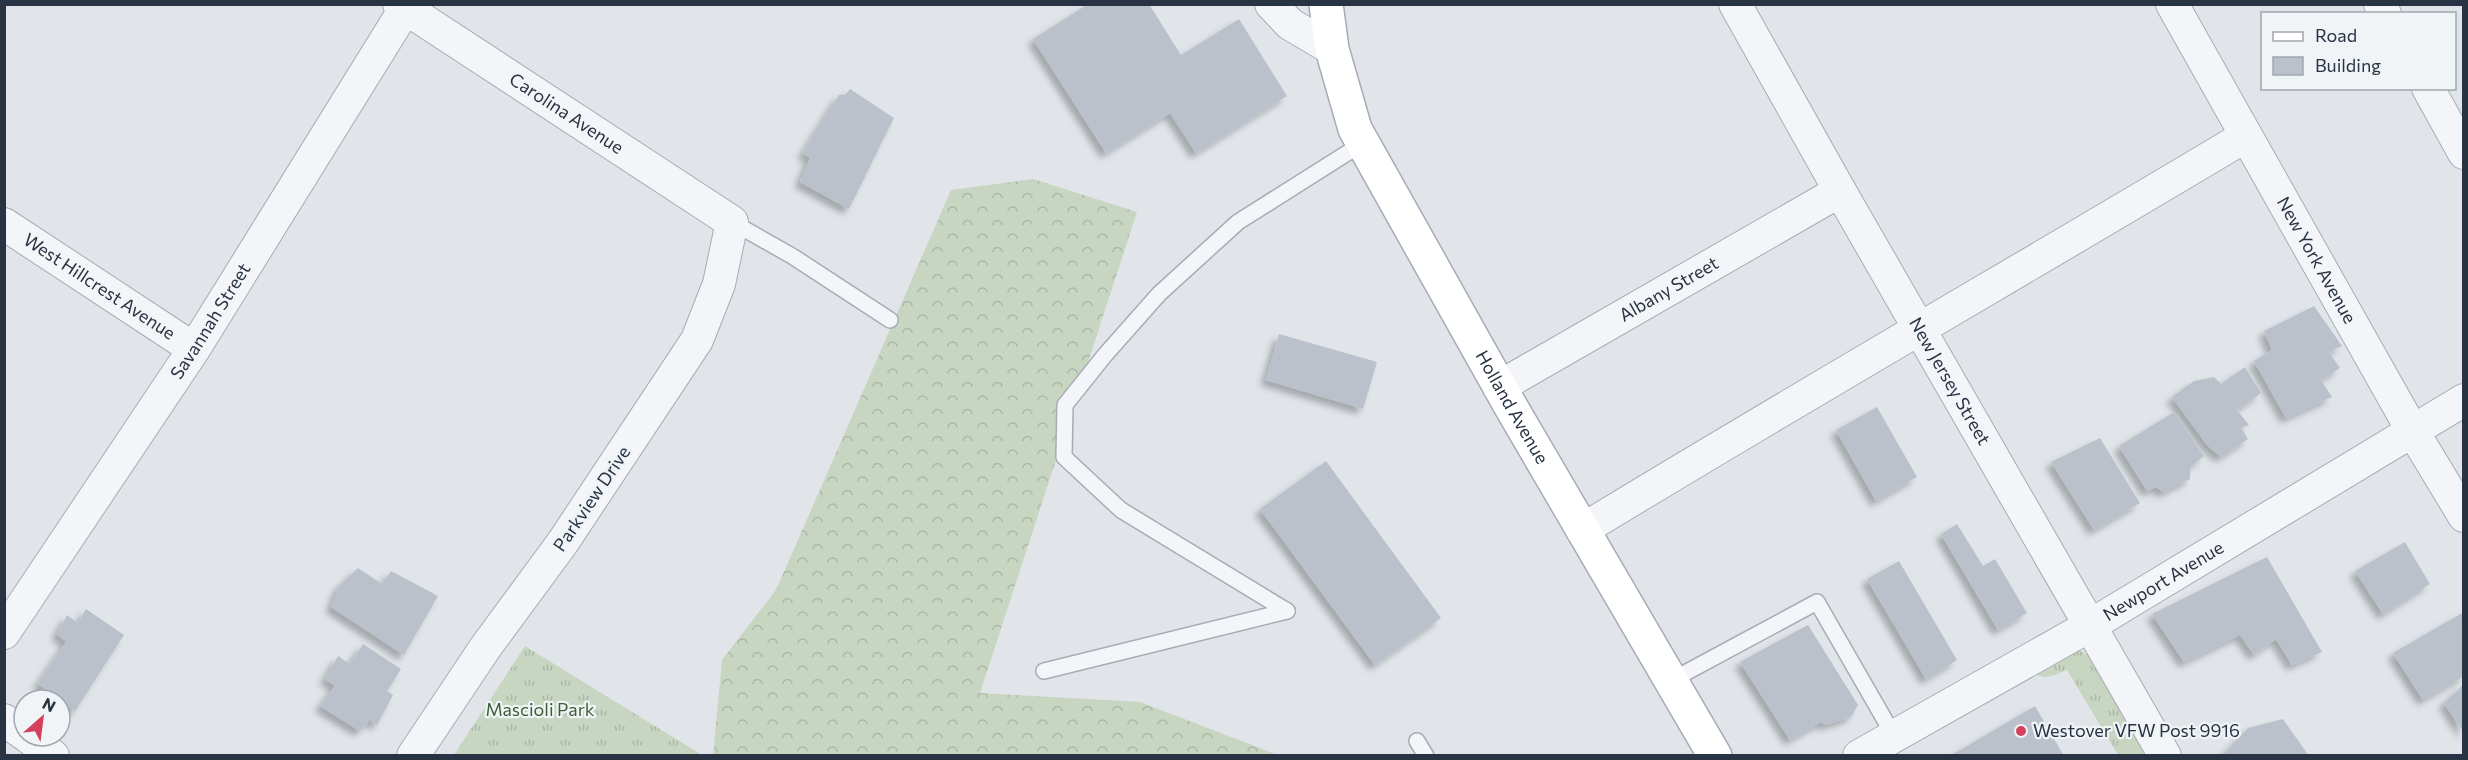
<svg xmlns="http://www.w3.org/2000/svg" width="2468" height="760" font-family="Commissioner,sans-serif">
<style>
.grass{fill:url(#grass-tufts)}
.forest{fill:url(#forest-crowns)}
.building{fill:#bac1ca;filter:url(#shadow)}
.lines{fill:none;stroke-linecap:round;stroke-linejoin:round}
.service-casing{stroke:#a6acb5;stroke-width:18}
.minor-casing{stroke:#a6acb5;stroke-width:34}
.secondary-casing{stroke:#a6acb5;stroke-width:36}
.service{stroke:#f4f5f8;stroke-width:15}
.minor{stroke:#f4f5f8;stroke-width:32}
.secondary{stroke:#fff;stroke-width:33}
.poi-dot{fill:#d5405c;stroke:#f0f4f7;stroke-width:2}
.labels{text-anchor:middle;stroke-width:4.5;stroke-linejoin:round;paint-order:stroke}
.street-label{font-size:18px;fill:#283343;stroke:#f0f4f7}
.park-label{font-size:18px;fill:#3e5f35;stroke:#f0f4f7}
.poi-label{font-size:18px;fill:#283343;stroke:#f0f4f7;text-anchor:start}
</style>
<defs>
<pattern id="grass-tufts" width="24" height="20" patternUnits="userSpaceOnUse" patternTransform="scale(1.5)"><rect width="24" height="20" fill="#c7d5c1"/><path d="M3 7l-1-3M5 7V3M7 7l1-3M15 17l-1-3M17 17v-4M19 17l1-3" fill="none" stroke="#abb7a7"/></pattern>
<pattern id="forest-crowns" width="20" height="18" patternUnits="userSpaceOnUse" patternTransform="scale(1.5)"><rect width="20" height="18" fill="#c7d5c1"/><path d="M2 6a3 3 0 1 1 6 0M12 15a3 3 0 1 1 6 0" fill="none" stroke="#abb7a7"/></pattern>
<filter id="shadow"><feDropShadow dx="-5.5" dy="5.5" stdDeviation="3" flood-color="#0004"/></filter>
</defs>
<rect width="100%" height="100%" fill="#e1e5ea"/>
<!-- grass -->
<g class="grass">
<path d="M525,646L702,755H454Z"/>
<path d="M2079,650L2090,656L2148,755H2118L2067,670C2056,674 2045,681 2036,674L2066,652Z"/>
</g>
<!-- forest -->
<path class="forest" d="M1033,179L1137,212L980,693L1140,702L1278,755L713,756L722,660L776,590L951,190Z"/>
<!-- building -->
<g class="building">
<path d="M1088,4H1149L1181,55L1239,19L1287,96L1196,153L1170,113L1106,153L1033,39Z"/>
<path d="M850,89L894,118L849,209L800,182L810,158L803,153L839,95H845Z"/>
<path d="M2314,306L2342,346L2329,352L2340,368L2321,380L2332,397L2286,418L2254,361L2272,350L2264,331Z"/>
<path d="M1279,334L1377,362L1363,409L1266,380Z"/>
<path d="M2245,367L2261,393L2237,410L2249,425L2241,428L2248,439L2221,457L2207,445L2172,397L2194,381L2214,377L2221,384Z"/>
<path d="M1877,407L1917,477L1876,501L1836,430Z"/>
<path d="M2174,412L2204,456L2190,467V479L2164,492L2156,487L2147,491L2119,446Z"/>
<path d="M2100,438L2140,503L2094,530L2051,462Z"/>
<path d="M1326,461L1441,618L1375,665L1260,509Z"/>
<path d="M1957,524L1983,566L1995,559L2027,613L1998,630L1941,534Z"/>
<path d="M2405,542L2430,584L2383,614L2355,571Z"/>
<path d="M2267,557L2322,652L2292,665L2276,639L2254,655L2240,635L2184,662L2152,614Z"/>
<path d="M1899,561L1957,660L1926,679L1867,579Z"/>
<path d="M358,568L382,584L391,571L438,596L404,655L331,607L339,586Z"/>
<path d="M86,609L124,635L75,711L38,684L66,642L57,634L67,615L78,623Z"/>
<path d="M2462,613L2464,676L2423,700L2393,653Z"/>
<path d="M1808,625L1858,705L1851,717L1825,725L1821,722L1790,740L1740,662Z"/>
<path d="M363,644L401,669L387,691L393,695L377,725L370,720L360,731L320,706L335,686L325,679L338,656L350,664Z"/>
<path d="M2464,684V733L2444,703Z"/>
<path d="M2035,706L2064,756H1950Z"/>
<path d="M2283,719L2309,756H2227L2225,753L2248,728Z"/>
</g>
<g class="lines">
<!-- service casing -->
<g class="service-casing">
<g id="service">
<path d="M732,222L792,256L890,320"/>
<path d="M1287,611L1121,510L1064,457L1065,405L1105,355L1159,294L1238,222L1363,143"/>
<path d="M1044,671L1287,611"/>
<path d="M1672,680L1817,602L1894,736"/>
<path d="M1417,741L1426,756"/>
</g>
</g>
<!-- minor casing -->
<g class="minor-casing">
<g id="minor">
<path id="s1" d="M399,4L732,222L719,284L697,340L563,542L485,648L413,756"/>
<path d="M1271,4L1290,24L1332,49"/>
<path id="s2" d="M1735,4L1840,191L2165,756"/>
<path id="s3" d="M2172,4L2412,430L2464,516"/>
<path d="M2380,4L2385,14"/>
<path d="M2428,88L2464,153"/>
<path id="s4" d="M4,224L194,349"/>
<path id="s5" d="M1499,387L1840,191"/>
<path d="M1582,530C1802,396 2025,268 2246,136"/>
<path id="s6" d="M4,633L194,349L408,4"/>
<path d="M4,720L24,734"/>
<path d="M27,736L53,756"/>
<path id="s7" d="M1859,756L2091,625L2464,400"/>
</g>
</g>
<!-- secondary casing -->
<g class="secondary-casing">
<g id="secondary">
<path id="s8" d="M1326,4L1332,49L1355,129L1511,407L1715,756"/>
</g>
</g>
<!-- service -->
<use href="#service" class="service"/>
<!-- minor -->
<use href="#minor" class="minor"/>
<!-- secondary -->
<use href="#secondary" class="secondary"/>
</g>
<!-- markers -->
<circle class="poi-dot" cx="2021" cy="731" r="6"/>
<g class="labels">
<!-- street labels -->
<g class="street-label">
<text dy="6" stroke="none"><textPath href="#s1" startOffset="200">Carolina Avenue</textPath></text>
<text dy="6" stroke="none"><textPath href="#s3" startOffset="294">New York Avenue</textPath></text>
<text dy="6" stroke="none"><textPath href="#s4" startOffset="114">West Hillcrest Avenue</textPath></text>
<text dy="6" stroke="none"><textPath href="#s5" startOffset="196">Albany Street</textPath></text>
<text dy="6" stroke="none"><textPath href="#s6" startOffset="374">Savannah Street</textPath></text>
<text dy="6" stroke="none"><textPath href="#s2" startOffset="434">New Jersey Street</textPath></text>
<text dy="6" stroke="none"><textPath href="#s8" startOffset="448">Holland Avenue</textPath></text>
<text transform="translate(592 499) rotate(-56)" y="6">Parkview Drive</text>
<text dy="6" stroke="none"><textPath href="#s7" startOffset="351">Newport Avenue</textPath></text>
</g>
<!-- park labels -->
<g class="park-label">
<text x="540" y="716">Mascioli Park</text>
</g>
<!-- poi labels -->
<g class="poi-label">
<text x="2033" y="737">Westover VFW Post 9916</text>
</g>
</g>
<!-- border -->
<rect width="2468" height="760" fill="none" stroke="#283343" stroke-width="12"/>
<!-- legend -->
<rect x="2261" y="12" width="195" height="78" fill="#f0f4f7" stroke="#a0a7af" stroke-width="1.5"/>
<rect x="2273" y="32" width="30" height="9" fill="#ffffff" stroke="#a0a7af" stroke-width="1.5"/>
<text x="2315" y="42" font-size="18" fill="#283343">Road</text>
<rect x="2273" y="57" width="30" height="18" fill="#bac1ca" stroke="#a0a7af" stroke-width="1.5"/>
<text x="2315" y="72" font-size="18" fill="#283343">Building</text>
<!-- north arrow -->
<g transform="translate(42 718) rotate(28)"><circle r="28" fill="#f0f4f7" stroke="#a0a7af" stroke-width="1.5"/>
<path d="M0-4.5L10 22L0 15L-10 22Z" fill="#d5405c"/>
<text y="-9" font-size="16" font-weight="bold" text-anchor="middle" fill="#283343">N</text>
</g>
</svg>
